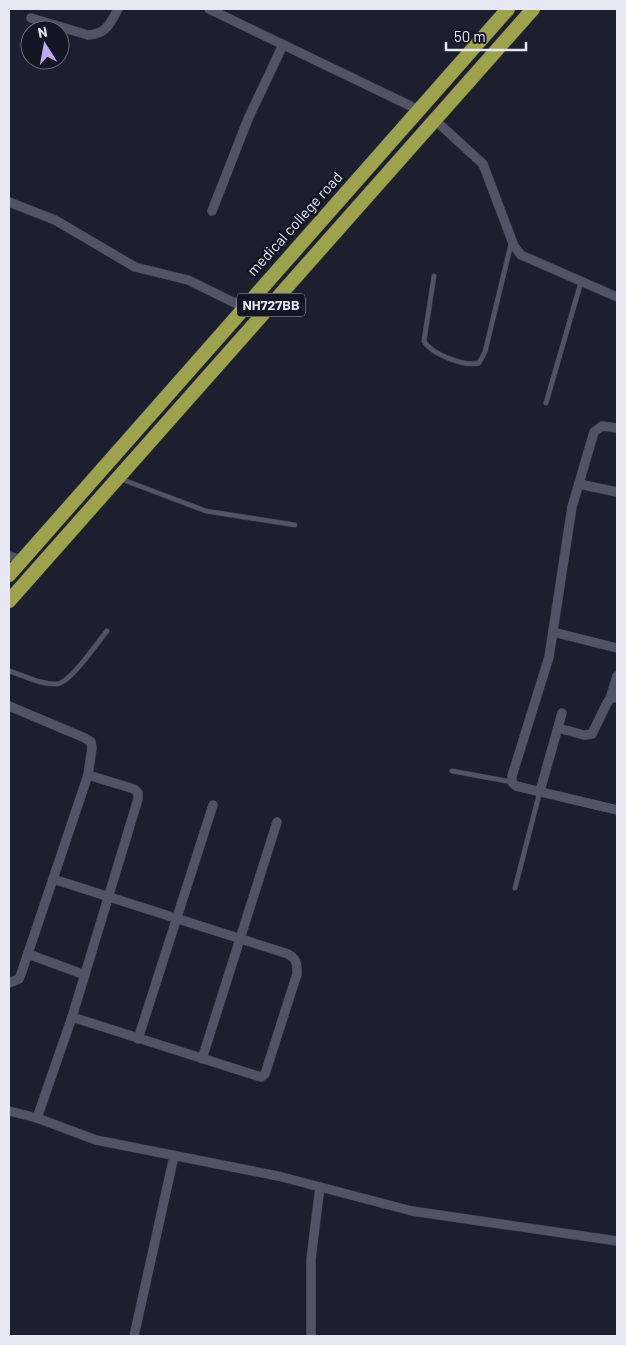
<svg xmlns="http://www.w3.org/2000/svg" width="626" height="1345" font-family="Barlow,sans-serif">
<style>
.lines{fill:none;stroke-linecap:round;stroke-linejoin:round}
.service-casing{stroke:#393a47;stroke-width:5.5}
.minor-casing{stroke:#393a47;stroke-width:10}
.trunk-casing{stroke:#393a47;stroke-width:15}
.service{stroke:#525466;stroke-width:4.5}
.minor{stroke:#525466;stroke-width:9}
.trunk{stroke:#9da24c;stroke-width:14}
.labels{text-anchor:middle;stroke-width:5;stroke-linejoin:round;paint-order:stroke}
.shield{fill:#151624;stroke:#a8a9b5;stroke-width:1}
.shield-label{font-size:14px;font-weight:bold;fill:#e7e8f3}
.street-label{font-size:15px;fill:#e7e8f3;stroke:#151624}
</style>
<rect width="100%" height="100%" fill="#1e1f2e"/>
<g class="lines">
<!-- service casing -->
<g class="service-casing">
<g id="service">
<path d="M434,276L424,341C431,354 465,367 479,363L485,352L511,244"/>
<path d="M546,403L581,282"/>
<path d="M121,479L206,511L295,525"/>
<path d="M9,671C23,675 41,685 57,684C71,682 97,643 107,631"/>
<path d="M452,771L512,782"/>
<path d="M515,888L540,791"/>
</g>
</g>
<!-- minor casing -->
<g class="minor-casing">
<g id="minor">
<path d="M209,9L419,110"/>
<path d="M31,18L88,35C106,34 110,24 118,9"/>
<path d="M435,120L483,164L514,246L521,255L617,297"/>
<path d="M9,202L55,220L135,267L188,280L243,307"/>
<path d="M212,211L248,119L283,45"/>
<path d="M617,428L602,426L594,432L572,507L549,657L512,776V782L516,786L617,810"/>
<path d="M579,484L617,492"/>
<path d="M9,556L22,560"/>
<path d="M553,632L617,648"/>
<path d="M610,699L617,676"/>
<path d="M9,706L85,738L91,742L92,748L88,775L21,974L19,979L9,983"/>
<path d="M558,728L584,735L592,734L607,703L610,699L617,697"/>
<path d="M540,791L562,713"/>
<path d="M53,879L288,954C297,959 297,964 297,974L265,1074L261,1077L72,1017"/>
<path d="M28,954L85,975"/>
<path d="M138,1039L213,805"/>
<path d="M202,1059L277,822"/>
<path d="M9,1111L37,1118L96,1140L278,1176L412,1211L617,1241"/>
<path d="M37,1118L72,1017L138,799V793L134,789L88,775"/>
<path d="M134,1336L174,1156"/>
<path d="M311,1336V1259L320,1187"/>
</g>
</g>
<!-- trunk casing -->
<g class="trunk-casing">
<g id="trunk">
<path d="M9,575L508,9"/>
<path d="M9,601L533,9"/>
</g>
</g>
<!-- service -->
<use href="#service" class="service"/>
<!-- minor -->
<use href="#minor" class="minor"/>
<!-- trunk -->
<use href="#trunk" class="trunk"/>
</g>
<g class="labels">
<!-- shield labels -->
<rect class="shield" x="237" y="293.5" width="68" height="23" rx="4"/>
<g class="shield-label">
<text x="271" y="310">NH727BB</text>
</g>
<!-- street labels -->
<g class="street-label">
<text transform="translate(295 224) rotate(-48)" y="5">medical college road</text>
</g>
</g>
<!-- border -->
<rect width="626" height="1345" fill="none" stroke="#e7e8f3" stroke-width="20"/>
<!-- north arrow -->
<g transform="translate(45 45) rotate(349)"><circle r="24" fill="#151624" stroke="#696a77"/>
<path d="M0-4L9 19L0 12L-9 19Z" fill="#bea9f4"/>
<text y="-8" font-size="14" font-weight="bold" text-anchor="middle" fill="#e7e8f3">N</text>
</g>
<!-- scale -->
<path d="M446 42v8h80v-8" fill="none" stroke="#e7e8f3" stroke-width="2.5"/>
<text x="454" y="42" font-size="15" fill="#e7e8f3" stroke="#151624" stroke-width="4" paint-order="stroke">50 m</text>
</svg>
